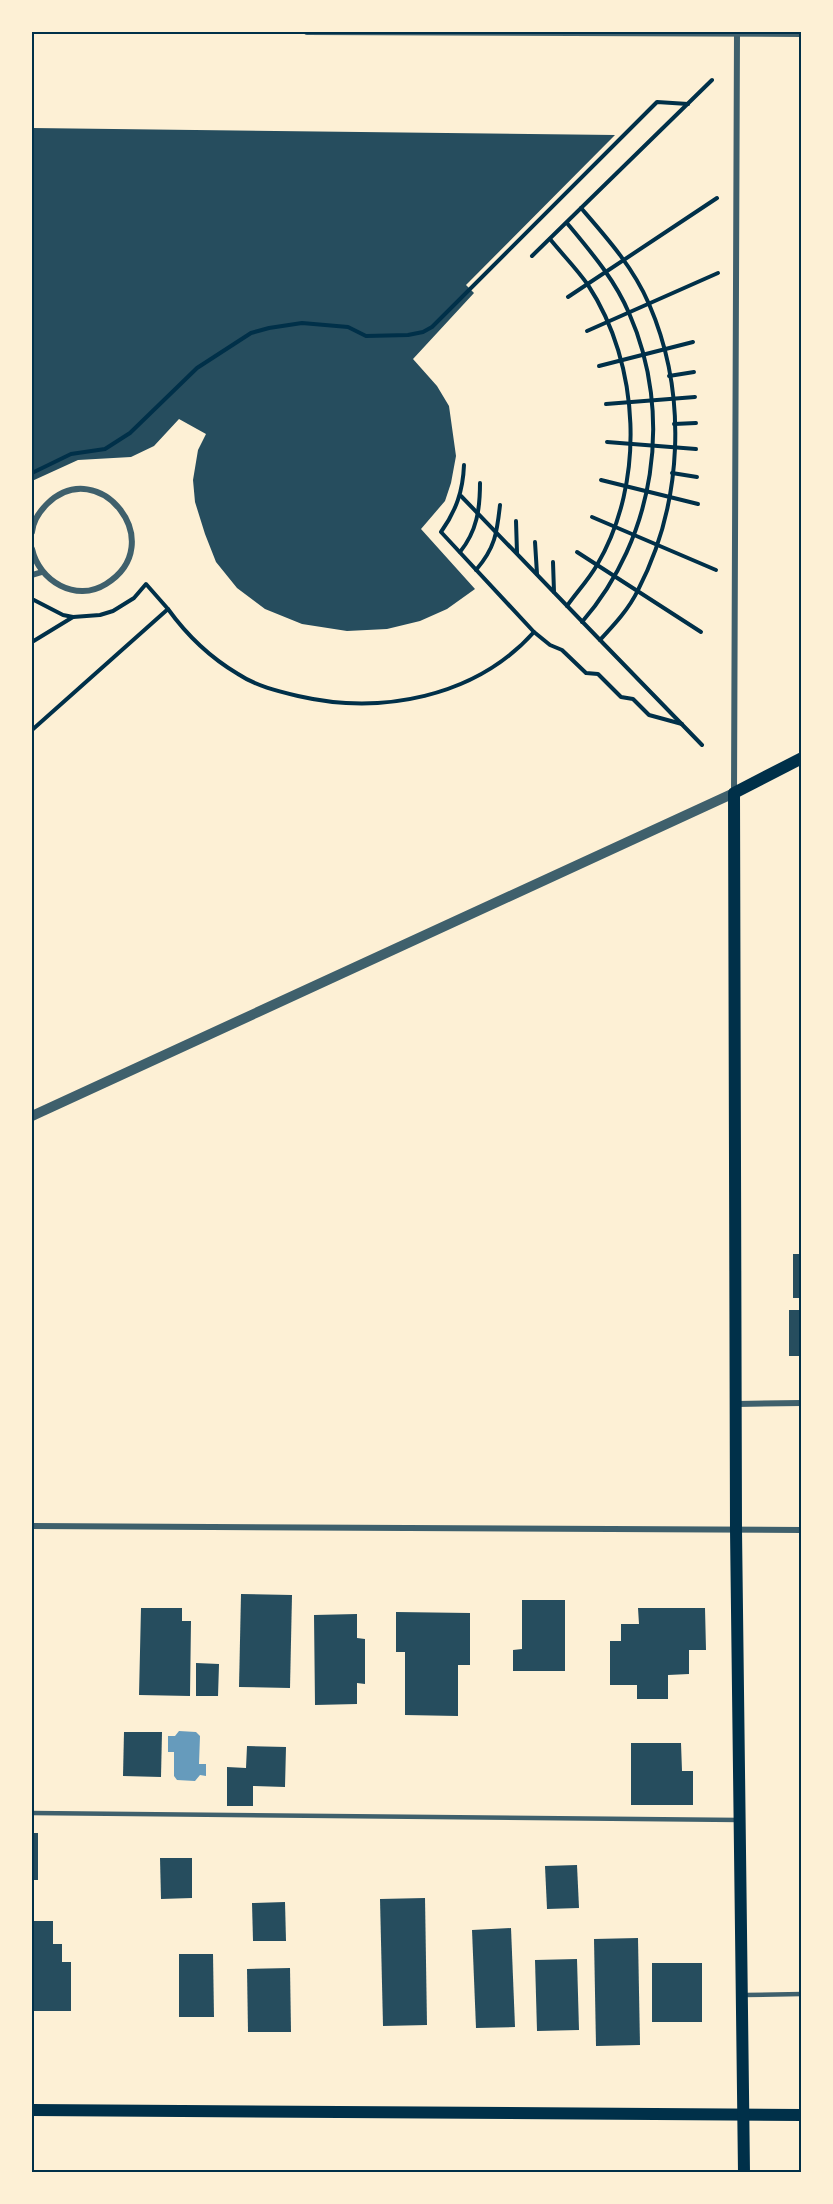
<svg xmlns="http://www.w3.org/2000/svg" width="833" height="2204" font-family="'Sofia Sans Condensed',sans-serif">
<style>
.water{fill:#669bbc}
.building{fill:#264d5e}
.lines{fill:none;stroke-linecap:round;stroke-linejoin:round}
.path{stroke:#003049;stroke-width:4}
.service{stroke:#3f606c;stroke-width:4.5}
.minor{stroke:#3f606c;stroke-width:6}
.tertiary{stroke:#3f606c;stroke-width:10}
.secondary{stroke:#003049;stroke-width:12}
.neatline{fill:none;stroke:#003049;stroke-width:2}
</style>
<rect width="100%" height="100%" fill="#fdf0d5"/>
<!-- water -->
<path class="water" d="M179,1731L196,1732L200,1736L199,1764H206V1776L200,1775L195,1781L177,1780L174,1776V1752H168V1736H175Z"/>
<!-- building -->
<g class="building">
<path d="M32,128L615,135L466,285L474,293L413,359L437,386L449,406L456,456L451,483L445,501L421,529L475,589L447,609L420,621L387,629L347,631L302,624L265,609L237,588L216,562L205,534L195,502L193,480L198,450L206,434L179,419L154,446L131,457L78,460L32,481Z"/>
<rect x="793" y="1254" width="9" height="44"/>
<rect x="789" y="1310" width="13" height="46"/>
<path d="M241,1594L292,1595L290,1688L239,1687Z"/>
<path d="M522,1600H565V1671H513V1650L522,1649Z"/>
<path d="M141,1608H182V1621H191L190,1696L139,1695Z"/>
<path d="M638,1608H705L706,1650H689V1674L668,1675V1699H637V1685H610V1641H621V1624H639Z"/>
<path d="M396,1612L470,1613V1665H458V1716L405,1715V1652H396Z"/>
<path d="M357,1614V1638L365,1639V1684L357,1683V1704L315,1705L314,1615Z"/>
<path d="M196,1663L219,1664L218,1696H196Z"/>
<path d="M124,1732H162L161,1777L123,1776Z"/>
<path d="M631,1743H681L682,1771H693V1805H631Z"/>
<path d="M247,1746L286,1747L285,1787L253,1786V1806H227V1767L246,1768Z"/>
<rect x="32" y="1833" width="6" height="47"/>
<path d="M160,1858H192V1898L161,1899Z"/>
<path d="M577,1865L579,1908L547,1909L545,1866Z"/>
<path d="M425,1898L427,2025L383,2026L380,1899Z"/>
<path d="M285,1902L286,1941H253L252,1903Z"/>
<path d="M32,1921H53V1944H62V1962H71V2011H34V1989L32,1990Z"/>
<path d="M511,1928L515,2027L476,2028L472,1930Z"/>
<path d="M638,1938L640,2045L596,2046L594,1939Z"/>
<path d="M179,1954H213L214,2017H179Z"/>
<path d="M577,1959L579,2030L537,2031L535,1960Z"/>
<rect x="652" y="1963" width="50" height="59"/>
<path d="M290,1968L291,2032H248L247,1969Z"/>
</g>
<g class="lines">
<!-- path -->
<g class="path">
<path d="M581,208C607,238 633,267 649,304C688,394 683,503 638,590C629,609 614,625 600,640L702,745"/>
<path d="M567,223C590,251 614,278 629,313C674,415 655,538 582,622"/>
<path d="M550,239C562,254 577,269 588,285C640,364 646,482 597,565C589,579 577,592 567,606"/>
<path d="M532,256L712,80"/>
<path d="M568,297L717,198"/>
<path d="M587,331L718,273"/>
<path d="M599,366L693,342"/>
<path d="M669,376L694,372"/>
<path d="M606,404L695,397"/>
<path d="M674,424L696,423"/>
<path d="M607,442L696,449"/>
<path d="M464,465C463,491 456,511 441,532L534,632"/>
<path d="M32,473L71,454L105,449L130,433L197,368L251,333L269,328L302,323L348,327L366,336L408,335L423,332L432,327L657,102L688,104"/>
<path d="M672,473L697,477"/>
<path d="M601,480L698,504"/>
<path d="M461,496L600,640"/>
<path d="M592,517L716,570"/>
<path d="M516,521L517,553"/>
<path d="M535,542L537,574"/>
<path d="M460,552C477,531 480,509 480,483"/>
<path d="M577,552L701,632"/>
<path d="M553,562L554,592"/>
<path d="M476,570C495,548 497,533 500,505"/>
<path d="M32,599L63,615L73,617"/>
<path d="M32,642L73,617L100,615L113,611L134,598L146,584L168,609"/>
<path d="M32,730L168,609C186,634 211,658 238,674C256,686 277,691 298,696C380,715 475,698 534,632L550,645L562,650L586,673L598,674L621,697L633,699L649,715L682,724"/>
</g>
<!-- service -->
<g class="service">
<path d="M32,1813L740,1820"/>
<path d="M744,1995L802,1994"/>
</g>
<!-- minor -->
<g class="minor">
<path d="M307,32L802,34"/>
<path d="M32,532C33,521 39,512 47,504C99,453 171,544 106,584C76,603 39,581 32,549"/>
<path d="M32,575L42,572"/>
<path d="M734,793L737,32"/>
<path d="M737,1404L802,1403"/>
<path d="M32,1526L802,1530"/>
</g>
<!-- tertiary -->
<path class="tertiary" d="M32,1116L734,793"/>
<!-- secondary -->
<g class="secondary">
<path d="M32,2110L802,2115"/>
<path d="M744,2172L736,1530L734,793L802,758"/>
</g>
</g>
<!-- border -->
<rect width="833" height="2204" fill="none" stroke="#fdf0d5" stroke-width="66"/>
<rect x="33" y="33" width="767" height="2138" class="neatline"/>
</svg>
